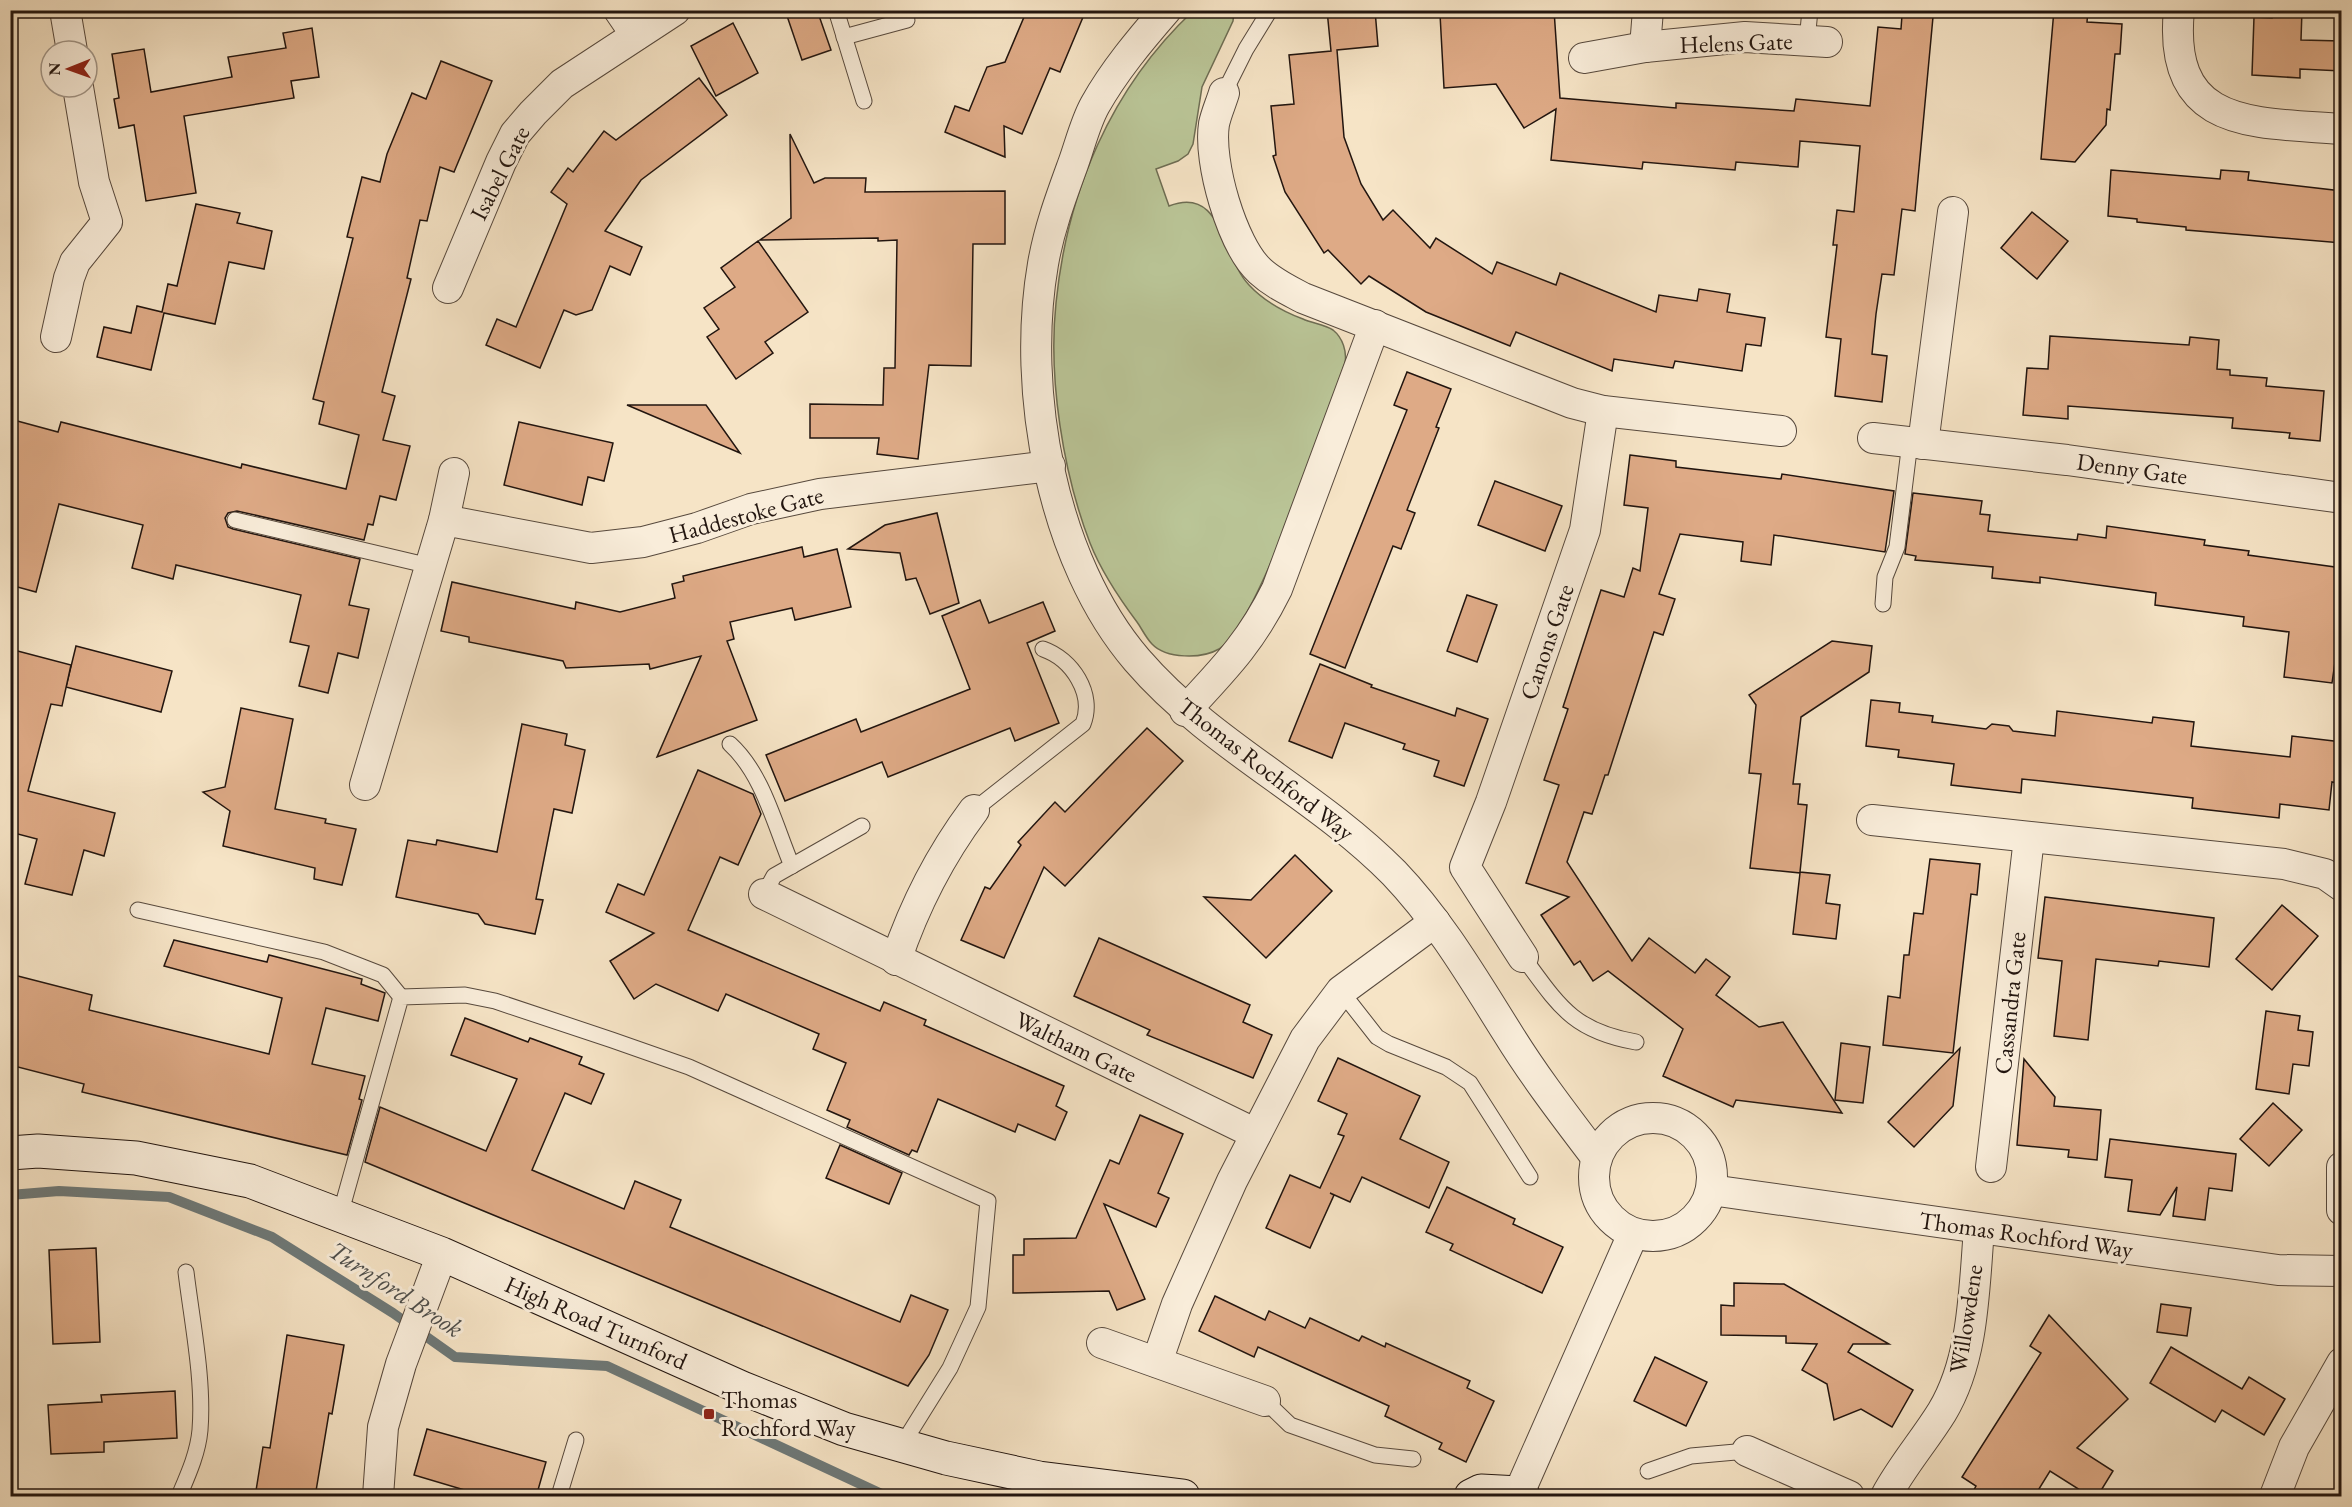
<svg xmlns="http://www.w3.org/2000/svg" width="2352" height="1507" font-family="'EB Garamond',serif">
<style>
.green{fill:#bac597;stroke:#6e6d53;stroke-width:1.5}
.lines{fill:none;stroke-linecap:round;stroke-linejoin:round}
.stream{stroke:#6e7978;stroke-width:10}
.building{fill:#deaa86;stroke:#22150f;stroke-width:1.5}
.lane-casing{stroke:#57493d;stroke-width:17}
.street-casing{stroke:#57493d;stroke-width:32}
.secondary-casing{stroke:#22150f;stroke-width:35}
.lane{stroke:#f9edda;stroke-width:15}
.street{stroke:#f9edda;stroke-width:30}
.secondary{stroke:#f9edda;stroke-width:33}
.poi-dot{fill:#8f2418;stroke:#f9edda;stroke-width:2}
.labels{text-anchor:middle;stroke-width:6;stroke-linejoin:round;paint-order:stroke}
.street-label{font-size:24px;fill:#22150f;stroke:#f9edda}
.poi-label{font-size:24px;fill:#22150f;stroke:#f9edda;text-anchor:start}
.water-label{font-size:26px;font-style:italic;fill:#4e4f4c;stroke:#f9edda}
</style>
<rect width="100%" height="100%" fill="#f6e4c6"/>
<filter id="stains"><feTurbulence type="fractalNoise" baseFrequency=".00333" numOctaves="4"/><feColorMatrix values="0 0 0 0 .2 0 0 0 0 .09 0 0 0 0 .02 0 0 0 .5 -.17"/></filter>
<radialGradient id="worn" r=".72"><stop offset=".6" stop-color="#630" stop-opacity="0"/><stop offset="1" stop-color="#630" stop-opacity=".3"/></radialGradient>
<!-- green -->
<path class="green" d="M1193,11H1234L1233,21L1202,87L1193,144L1188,154L1178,161L1156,169L1169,206C1223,185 1221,256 1249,285C1263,300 1284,312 1303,319C1312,323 1325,325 1333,330C1343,338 1347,352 1345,363C1325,419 1260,621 1219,649C1202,659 1166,659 1152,644C1146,638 1142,629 1137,622C1119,598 1101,571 1090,543C1063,473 1048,378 1056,303C1067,192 1111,88 1193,11Z"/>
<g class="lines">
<!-- stream -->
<path class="stream" d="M10,1195L59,1191L169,1197L272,1237L393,1313L455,1357L607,1366L886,1496"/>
</g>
<!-- building -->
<g class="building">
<path d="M785,10H817L831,50L802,60Z"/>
<path d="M1027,10H1086L1060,72L1050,68L1022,134L1004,126L1005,157L945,132L955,106L969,111L987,67L1005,62Z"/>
<path d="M1327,10H1375L1378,46L1337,50L1344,137L1361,184L1383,220L1393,210L1430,248L1436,238L1492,274L1497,262L1556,285L1560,273L1656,312L1659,295L1697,301L1699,289L1730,294L1727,312L1765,318L1761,346L1746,344L1742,371L1675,361L1673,368L1614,359L1612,371L1516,332L1510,346L1426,312L1369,276L1361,284L1328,250L1324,253L1285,192L1273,156L1276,155L1271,106L1294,104L1289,55L1331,51Z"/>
<path d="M1486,10H1554L1560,98L1676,108V103L1794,111L1796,99L1870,106L1878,27L1901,29L1902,15L1933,17L1915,211L1902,209L1894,275L1882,274L1876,314L1872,354L1887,356L1882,402L1835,396L1841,339L1826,337L1837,245H1833L1837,210L1854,212L1860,146L1800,141L1798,167L1736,162L1735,170L1643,162L1642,169L1551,160L1556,109L1524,128L1496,84L1444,88L1440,14Z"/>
<path d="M2054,10H2088L2087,22L2122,24L2120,54H2115L2110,110L2107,109L2106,125L2075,162L2041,159Z"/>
<path d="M2272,10H2302L2301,40L2342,41V71L2300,69V78L2252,75L2254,17L2272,18Z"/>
<path d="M733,23L758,73L716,96L691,46Z"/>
<path d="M312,28L319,77L291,81L294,98L184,116L196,193L146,201L134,125L119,128L114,99L119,98L112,54L144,49L151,92L232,77L228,57L286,48L283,33Z"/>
<path d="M441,61L492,81L454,172L440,167L427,221L420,220L407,278L411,279L382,392L395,396L383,440L410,446L396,500L380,496L373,525L368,524L364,540L237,511L228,513L225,518L228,527L233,529L360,559L349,605L369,609L358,658L338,653L328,693L299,686L309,646L290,642L301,595L176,565L173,579L132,568L143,525L59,504L36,592L10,585V419L58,432L61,422L241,468L242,464L346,489L359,435L319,424L324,402L313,399L353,238L347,237L362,177L380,182L387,154L412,93L426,99Z"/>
<path d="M699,78L727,115L641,180L605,231L642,247L630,275L610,266L592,310L576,315L564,310L540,368L486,345L497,319L516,327L567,204L551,192L568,168L573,172L604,131L616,140Z"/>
<path d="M790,134L814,183L825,178H866L865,192L1005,191V244H973L971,366L929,365L918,459L877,454L879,438H810V404L883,405L884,368H895L897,240L878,241V238L760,240L791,218Z"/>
<path d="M2111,170L2220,179L2221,170L2249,172L2248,180L2342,191V243L2186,230V227L2137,222V219L2108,216Z"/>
<path d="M196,204L240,213L237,223L272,231L264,269L229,262L215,324L164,313L151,370L97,357L104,327L131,333L137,306L162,312L168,284L177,286Z"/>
<path d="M2032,212L2068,241L2037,279L2001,248Z"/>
<path d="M758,241L808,312L765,342L773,353L736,379L707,337L719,329L704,308L735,287L721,268Z"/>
<path d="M2050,336L2189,345L2190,337L2219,340L2217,369L2230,370V375L2267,378L2266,386L2324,391L2320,441L2289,438L2290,433L2232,428L2233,418L2068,406V419L2023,415L2027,368L2048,369Z"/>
<path d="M1407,372L1451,389L1436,427L1439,428L1407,510L1415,513L1401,549L1393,546L1345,668L1310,654L1407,410L1394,405Z"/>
<path d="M627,405H706L740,453Z"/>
<path d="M519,422L613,443L604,481L588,477L582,505L504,485Z"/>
<path d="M1630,455L1676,461V467L1781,479L1782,474L1894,491L1885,552L1774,535L1771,565L1741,561L1743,542L1680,534L1659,594L1675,599L1663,635L1654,632L1608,775H1605L1592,814L1584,812L1567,862L1632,961L1649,938L1695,973L1706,959L1730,977L1716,995L1759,1027L1783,1022L1842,1113L1736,1100L1733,1107L1663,1076L1683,1029L1608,971L1593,981L1580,961L1574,965L1541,915L1569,897L1526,883L1559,785L1544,780L1568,709L1563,707L1601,590L1624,597L1633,568L1640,571L1648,508L1624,505Z"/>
<path d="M1495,481L1562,506L1545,551L1478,525Z"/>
<path d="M1913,493L1982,501L1980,514L1990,515L1988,531L2077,540L2078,534L2106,538L2107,526L2205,540L2204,545L2249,551L2248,555L2342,568V613L2332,683L2284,677L2289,632L2243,626L2244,617L2155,605L2156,593L2040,577V583L1992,578L1993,567L1915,560L1916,556L1905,554Z"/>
<path d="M937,513L959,603L930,614L916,578L906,580L900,553L848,549L885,525Z"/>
<path d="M802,547L804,557L837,549L851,607L795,620L792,608L730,622L734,639L727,641L757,720L657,757L701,656L650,669L649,664L566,668L563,661L469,642V637L441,631L452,582L575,609L576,602L620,612L675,598L672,584L684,581L683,576Z"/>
<path d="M1467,595L1497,605L1477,662L1447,651Z"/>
<path d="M980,600L989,623L1043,602L1055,631L1027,643L1059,723L1015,741L1010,728L888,777L882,762L785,801L766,755L856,719L861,732L970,689L942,616Z"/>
<path d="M1832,641L1872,646L1869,672L1801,717L1793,784H1800L1798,804L1807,805L1800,872L1830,875L1826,903L1840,905L1836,939L1793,934L1800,873L1750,868L1761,774L1749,773L1756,705L1749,695Z"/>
<path d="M76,646L172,671L161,712L66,687Z"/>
<path d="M10,649L71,665L62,706L51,704L28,791L115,813L104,856L84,850L72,895L25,884L37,839L10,832Z"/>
<path d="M1320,664L1372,685L1371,687L1455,716L1457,708L1488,719L1464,786L1434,776L1439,761L1403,749L1405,744L1345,723L1332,758L1289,741Z"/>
<path d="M1871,700L1900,703L1899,712L1933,716L1932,722L1986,729L1992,724L2009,726L2013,731L2055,736L2057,711L2152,723L2153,717L2194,722L2191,746L2290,757L2292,736L2342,742V784L2332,782L2329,810L2280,804L2279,818L2192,808L2193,798L2114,789L2022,779L2021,793L1951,785L1954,764L1898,757L1899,750L1866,746Z"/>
<path d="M241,708L293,719L275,809L326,819L325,823L356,829L342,885L314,879L315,868L223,846L230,811L203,792L225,787Z"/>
<path d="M522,724L567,734L565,745L585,750L572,813L554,809L536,899L543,900L535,934L485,924L478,914L396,897L408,840L436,845L437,840L497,852Z"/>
<path d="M1147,728L1183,761L1065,886L1044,867L1004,958L961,940L985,887L990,889L1021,845L1018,842L1055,802L1065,812Z"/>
<path d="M698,770L753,794L761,814L738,865L720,857L688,930L880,1011L884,1002L926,1020L924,1025L1064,1086L1056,1106L1067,1112L1055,1140L1018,1124L1015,1132L938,1099L917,1152L912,1150L909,1155L847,1127L850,1120L827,1110L846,1063L813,1049L819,1034L726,994L718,1011L656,984L634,999L610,961L654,933L606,912L618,884L644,895Z"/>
<path d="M1295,855L1332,891L1266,958L1204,897L1251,900Z"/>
<path d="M1930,859L1980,864L1977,895L1971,894L1953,1053L1883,1045L1888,996L1900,998L1904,955H1909L1914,913L1923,914Z"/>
<path d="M2045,897L2214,918L2209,967L2159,961L2158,966L2096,959L2088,1040L2054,1036L2062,961L2038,958Z"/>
<path d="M2282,905L2318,936L2272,990L2236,959Z"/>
<path d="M1099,938L1250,1005L1243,1022L1272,1035L1253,1078L1147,1035L1150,1030L1074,996Z"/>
<path d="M174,940L267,962L269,955L362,979L361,984L385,993L378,1021L326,1008L312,1064L365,1076L359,1099L362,1100L347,1155L82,1092L84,1084L10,1065V974L92,995L89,1010L269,1054L282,998L164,966Z"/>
<path d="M2266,1011L2300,1016L2298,1030L2313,1032L2309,1066L2293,1064L2289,1094L2256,1089Z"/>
<path d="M465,1018L528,1042L530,1038L582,1057L579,1064L604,1074L591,1104L565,1093L532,1170L624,1209L635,1181L681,1200L670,1227L900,1322L911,1295L948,1310L929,1355L908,1386L365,1162L380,1107L486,1151L517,1079L451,1055Z"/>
<path d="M1841,1043L1870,1047L1863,1103L1835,1100Z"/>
<path d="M1960,1048L1953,1106L1914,1147L1888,1122Z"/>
<path d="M1338,1058L1420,1096L1400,1139L1449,1162L1429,1208L1362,1177L1350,1202L1330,1193L1334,1195L1310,1248L1266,1228L1290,1175L1320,1188L1344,1136L1338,1134L1347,1114L1318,1101Z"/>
<path d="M2024,1059L2055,1097L2054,1106L2101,1110L2097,1160L2068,1157L2069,1150L2017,1145Z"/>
<path d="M2273,1103L2302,1130L2269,1166L2240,1139Z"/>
<path d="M1140,1115L1183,1134L1158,1193L1169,1198L1156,1227L1104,1204L1145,1299L1117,1310L1109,1291L1013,1293V1255H1024V1239L1076,1238L1110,1160L1119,1164Z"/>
<path d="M2110,1139L2236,1154L2232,1191L2209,1188L2205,1220L2173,1216L2177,1187L2160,1215L2128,1211L2132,1180L2105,1177Z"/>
<path d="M840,1145L902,1173L889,1204L826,1178Z"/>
<path d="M1447,1187L1515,1219L1513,1224L1563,1247L1542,1293L1450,1250L1453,1244L1426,1232Z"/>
<path d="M96,1248L100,1342L53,1344L49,1250Z"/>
<path d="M1734,1283L1784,1284L1889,1344H1853L1848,1352L1913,1390L1892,1427L1861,1409L1834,1420L1827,1384L1802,1370L1817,1344L1786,1343V1336L1721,1335V1305L1734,1306Z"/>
<path d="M1215,1296L1265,1320L1269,1311L1305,1328L1310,1318L1359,1341L1362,1336L1385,1347L1386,1343L1470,1381L1467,1388L1494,1401L1466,1462L1439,1449L1442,1443L1385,1416L1389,1406L1258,1347L1254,1357L1199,1331Z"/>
<path d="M2161,1304L2191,1308L2187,1336L2157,1332Z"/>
<path d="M2049,1315L2128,1399L2077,1448L2113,1471L2097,1497H2091L2050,1471L2034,1497H1970L1976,1486L1962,1477L2041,1353L2030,1346Z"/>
<path d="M287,1335L344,1345L332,1414L329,1413L315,1497H255L263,1447L270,1448Z"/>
<path d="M2171,1347L2242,1389L2249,1377L2285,1399L2264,1435L2222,1410L2215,1422L2150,1383Z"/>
<path d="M1655,1357L1707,1382L1686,1426L1634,1401Z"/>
<path d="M175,1391L177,1438L104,1442V1452L51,1454L48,1405L102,1402L101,1395Z"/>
<path d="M427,1429L546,1462L536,1497H488L414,1475Z"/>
</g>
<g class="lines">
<!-- lane casing -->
<g class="lane-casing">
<g id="lane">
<path d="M836,10L864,101"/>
<path d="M844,37L907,20"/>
<path d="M1807,41L1810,10"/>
<path d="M1224,93L1246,49L1270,10"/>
<path d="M235,520L430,566"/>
<path d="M1883,604L1885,577L1897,547L1910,442"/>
<path d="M730,744C763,774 775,826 792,866"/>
<path d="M974,810L1083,724C1095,694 1072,659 1043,649"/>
<path d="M764,894L774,876L862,826"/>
<path d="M138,910L324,952L383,975L401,997"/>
<path d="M1523,957C1559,1006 1573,1031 1636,1042"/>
<path d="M1341,991L1377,1037L1389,1044L1446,1067L1470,1083L1530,1177"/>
<path d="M340,1215L401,997L465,995L495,1001L612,1040L689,1067L988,1201L978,1307L950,1368L902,1445"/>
<path d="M1265,1401L1290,1425L1375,1455L1413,1459"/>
<path d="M1648,1471L1691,1456L1747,1451"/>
<path d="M179,1496C188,1475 198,1453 200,1430C204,1380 192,1322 186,1272"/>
<path d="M559,1496L576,1440"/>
</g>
</g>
<!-- street casing -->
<g class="street-casing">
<g id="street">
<path d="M65,10L72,51"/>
<path d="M619,10L636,35"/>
<path d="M1166,10C1140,40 1114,71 1095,105C1085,123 1080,145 1073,164C1061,197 1049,229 1043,264C1021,391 1052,561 1137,660C1211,746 1315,793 1394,873C1439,920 1473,978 1507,1032C1534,1076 1565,1116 1596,1157"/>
<path d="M2179,10C2167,130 2254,122 2342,129"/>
<path d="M1645,47L1648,10"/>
<path d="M1584,58L1645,47L1745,37L1827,42"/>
<path d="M1224,93C1221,103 1216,114 1214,124C1208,162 1232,245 1260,271C1273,283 1288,290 1303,298L1572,403L1603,411L1781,431"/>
<path d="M448,288L501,162L515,134L533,113L562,84L675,10"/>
<path d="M56,337L69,278L75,262L107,222L94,182L78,87"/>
<path d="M1873,438L2067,460L2342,498"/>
<path d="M1923,444L1953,212"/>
<path d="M444,520L591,548L643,542L697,528L751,509L820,494L1050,466"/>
<path d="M1185,711C1224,669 1251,642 1277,589L1375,325"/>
<path d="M365,785L444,520L454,473"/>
<path d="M1872,820L2284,864L2325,874L2342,886"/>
<path d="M764,894L1256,1134"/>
<path d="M1523,957L1465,867L1491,802L1585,530L1603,411"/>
<path d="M896,960C915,904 939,857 974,810"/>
<circle cx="1653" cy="1177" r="59"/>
<path d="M1991,1167L2029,838"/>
<path d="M2342,1167V1210"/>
<path d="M1711,1190L2278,1270L2342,1271"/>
<path d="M1102,1343L1265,1401"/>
<path d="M1157,1362L1177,1304L1232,1181L1305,1039L1341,991L1435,922"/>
<path d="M1747,1451L1849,1496"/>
<path d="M1519,1493L1633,1234"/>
<path d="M378,1496L383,1427L401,1364L442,1254"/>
<path d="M1886,1496C1902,1466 1924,1441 1942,1412C1974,1359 1974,1289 1979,1229"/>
<path d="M2275,1496L2294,1447L2342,1363"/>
</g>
</g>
<!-- secondary casing -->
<g class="secondary-casing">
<g id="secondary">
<path d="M10,1153L38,1151L136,1158L250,1181L442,1254L742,1388L844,1429L946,1458L1039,1478L1183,1496"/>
<path d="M1471,1496L1481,1491L1519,1493L1523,1496"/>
</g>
</g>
<!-- lane -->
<use href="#lane" class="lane"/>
<!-- street -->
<use href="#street" class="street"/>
<!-- secondary -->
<use href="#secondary" class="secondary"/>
</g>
<!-- markers -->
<rect class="poi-dot" x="703" y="1408" width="12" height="12" rx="3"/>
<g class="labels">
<!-- street labels -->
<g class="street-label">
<text transform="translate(1736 43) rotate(-2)" y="8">Helens Gate</text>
<text transform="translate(500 173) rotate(-63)" y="8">Isabel Gate</text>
<text transform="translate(2132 469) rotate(8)" y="8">Denny Gate</text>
<text transform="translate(746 515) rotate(-15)" y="8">Haddestoke Gate</text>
<text transform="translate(1547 642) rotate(-71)" y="8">Canons Gate</text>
<text transform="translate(1266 769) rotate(38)" y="8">Thomas Rochford Way</text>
<text transform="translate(2010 1003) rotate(-84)" y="8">Cassandra Gate</text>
<text transform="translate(1076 1047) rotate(26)" y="8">Waltham Gate</text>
<text transform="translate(2026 1235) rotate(8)" y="8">Thomas Rochford Way</text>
<text transform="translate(1966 1319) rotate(-81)" y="8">Willowdene</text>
<text transform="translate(596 1323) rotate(24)" y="8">High Road Turnford</text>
</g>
<!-- poi labels -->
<g class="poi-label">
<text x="721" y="1408">Thomas<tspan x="721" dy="28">Rochford Way</tspan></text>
</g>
<!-- water labels -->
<g class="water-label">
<text transform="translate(396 1289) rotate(33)" y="9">Turnford Brook</text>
</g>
</g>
<!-- margin -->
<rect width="2352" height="1507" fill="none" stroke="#f6e4c6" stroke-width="36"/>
<rect x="12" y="12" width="2328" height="1483" fill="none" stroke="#22150f" stroke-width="3"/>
<rect x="18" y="18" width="2316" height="1471" fill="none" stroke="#22150f" stroke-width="1.5"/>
<!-- north arrow -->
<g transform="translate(69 69) rotate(269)"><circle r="28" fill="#f9edda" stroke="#a39789" stroke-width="1.5"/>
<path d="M0-4.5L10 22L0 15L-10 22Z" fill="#8f2418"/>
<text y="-9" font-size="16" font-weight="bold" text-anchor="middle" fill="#22150f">N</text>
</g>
<rect width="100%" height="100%" filter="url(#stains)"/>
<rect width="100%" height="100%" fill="url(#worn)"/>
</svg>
